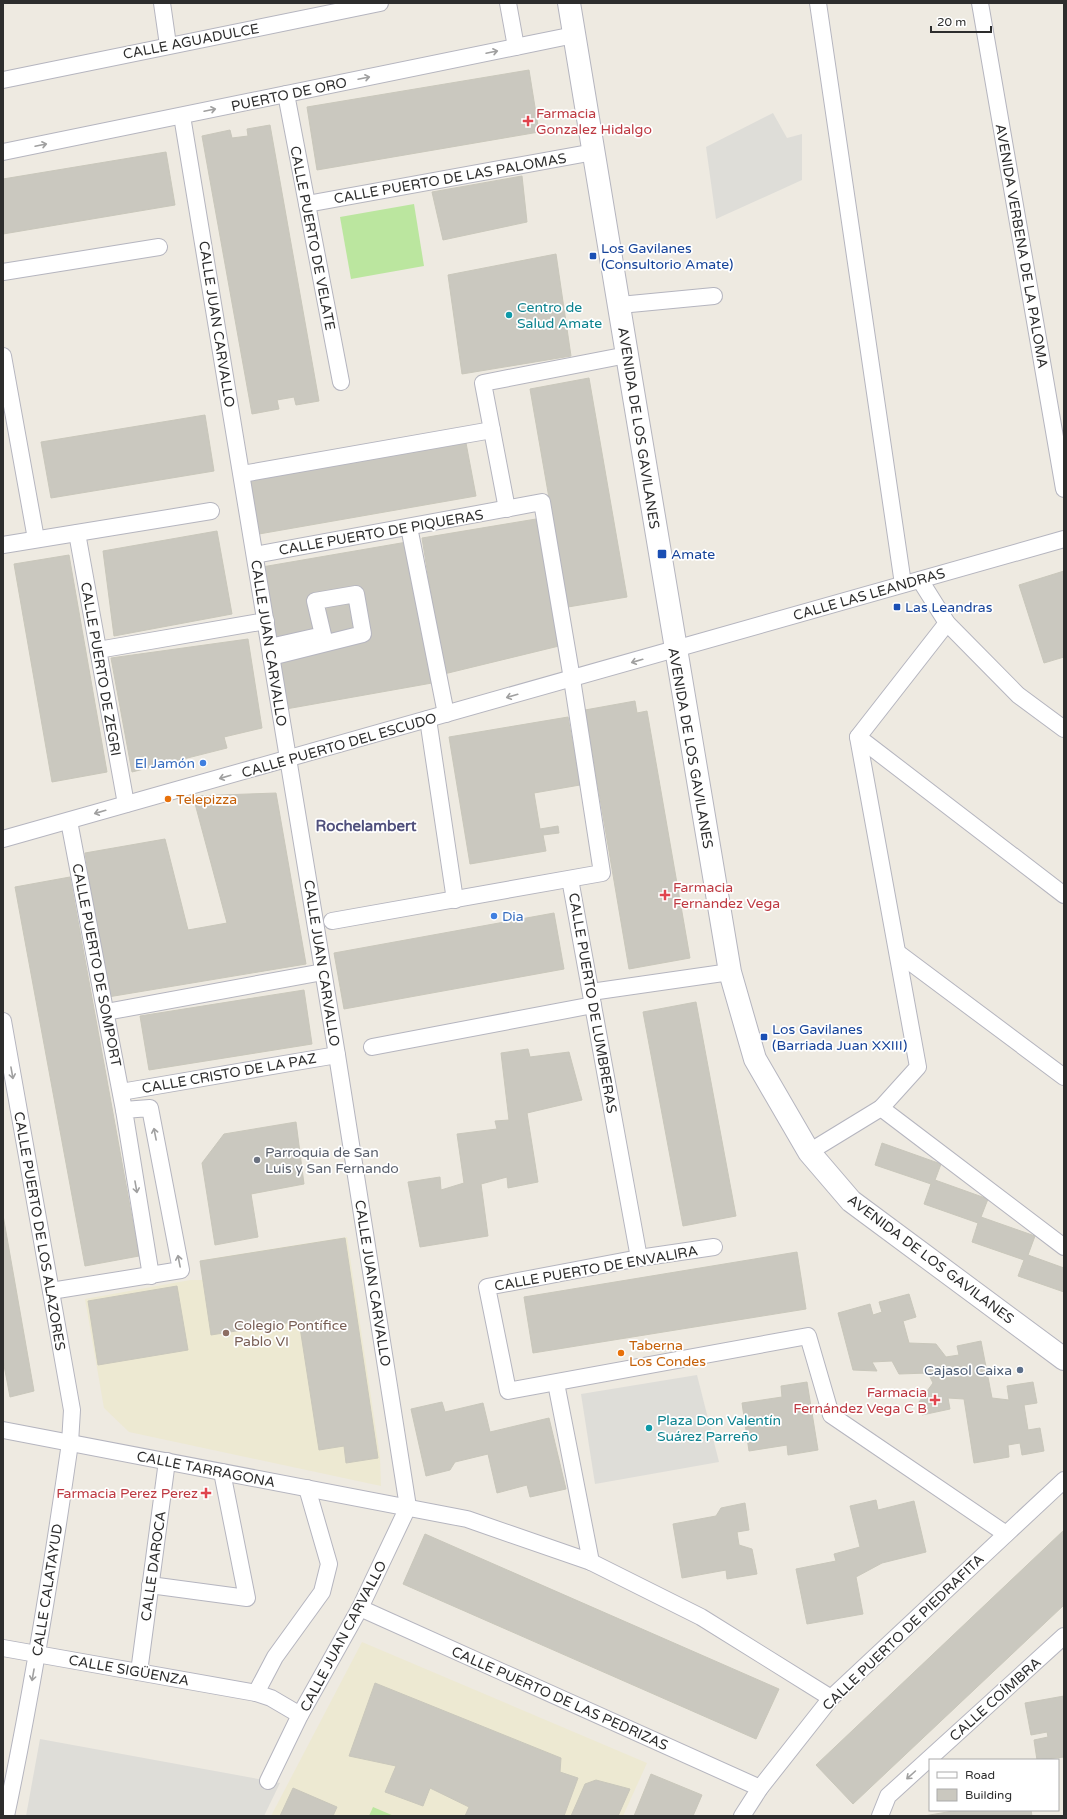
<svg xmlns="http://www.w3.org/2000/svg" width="1067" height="1819" font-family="'Varela Round',sans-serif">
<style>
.education{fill:#ede9d2}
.pitch{fill:#bbe69f}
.plaza{fill:#deddd8}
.building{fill:#cac8bf;stroke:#c9c7bb}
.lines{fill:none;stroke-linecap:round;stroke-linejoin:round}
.street-casing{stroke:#b5b5bf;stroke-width:18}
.secondary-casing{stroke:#b5b5bf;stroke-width:24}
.street{stroke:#fff;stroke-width:16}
.secondary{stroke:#fff;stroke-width:22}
.oneway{stroke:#a0a0a0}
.health-dot{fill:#e0444e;stroke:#fff;stroke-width:1.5}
.transit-dot{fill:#1a4fb4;stroke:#fff;stroke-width:1.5}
.culture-dot{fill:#0f9aa8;stroke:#fff;stroke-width:1.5}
.shop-dot{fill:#3f7fe0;stroke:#fff;stroke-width:1.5}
.food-dot{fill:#e8710a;stroke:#fff;stroke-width:1.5}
.worship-dot{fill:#6b7280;stroke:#fff;stroke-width:1.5}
.education-dot{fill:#8d6e63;stroke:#fff;stroke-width:1.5}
.service-dot{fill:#5c6f8a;stroke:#fff;stroke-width:1.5}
.labels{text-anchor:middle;stroke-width:3.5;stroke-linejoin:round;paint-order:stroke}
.street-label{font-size:14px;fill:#2d2d2d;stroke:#fff}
.health-label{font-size:14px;fill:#be3a42;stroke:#fff;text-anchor:start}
.transit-label{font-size:14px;fill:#164399;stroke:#fff;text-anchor:start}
.culture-label{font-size:14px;fill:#0d838f;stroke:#fff;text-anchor:start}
.shop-label{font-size:14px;fill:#366cbe;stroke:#fff;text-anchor:end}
.food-label{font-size:14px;fill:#c56008;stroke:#fff;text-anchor:start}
.worship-label{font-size:14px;fill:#5b616d;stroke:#fff;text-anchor:start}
.education-label{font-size:14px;fill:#785e54;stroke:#fff;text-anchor:start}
.service-label{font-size:14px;fill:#4e5e75;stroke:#fff;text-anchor:end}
.neighbourhood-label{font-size:15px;font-weight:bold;fill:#50507c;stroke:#fff}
</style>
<rect width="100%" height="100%" fill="#eeeae1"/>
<!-- education -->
<g class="education">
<path d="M347,1237L380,1457L381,1486L129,1432L104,1408L85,1299L190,1280H205L203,1260Z"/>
<path d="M362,1642L647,1763L623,1816H271Z"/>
</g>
<!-- pitch -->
<g class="pitch">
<path d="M414,204L424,266L351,279L340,217Z"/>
<path d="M373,1807L394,1816H369Z"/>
</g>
<!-- plaza -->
<g class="plaza">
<path d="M773,113L787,138L802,134V180L716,219L706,147Z"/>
<path d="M697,1375L719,1462L595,1484L581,1394Z"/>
<path d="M40,1739L280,1783L264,1816H26Z"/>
</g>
<!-- building -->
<g class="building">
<path d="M529,70L539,132L317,170L307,107Z"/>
<path d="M270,125L319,401L296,405L294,397L277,400L279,409L252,414L202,136L230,130L232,138L248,136L247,129Z"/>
<path d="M166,152L175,205L3,234V179Z"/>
<path d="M522,176L527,222L443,240L432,192Z"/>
<path d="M556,254L571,356L462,374L448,275Z"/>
<path d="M589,378L627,597L568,607L530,389Z"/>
<path d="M205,415L214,471L51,498L41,442Z"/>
<path d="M466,443L476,496L259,534L250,480Z"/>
<path d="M536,519L559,646L444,674L422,538Z"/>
<path d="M217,531L232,614L114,636L103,551Z"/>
<path d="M407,542L432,683L286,709L262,567Z"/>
<path d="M69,555L107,772L52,782L14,564Z"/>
<path d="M1064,571V657L1044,663L1019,585Z"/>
<path d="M248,639L262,728L224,737L227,748L132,772L111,658Z"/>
<path d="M635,701L637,713L647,711L690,958L629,969L585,710Z"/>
<path d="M568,717L580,785L534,793L540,829L558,826L559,833L543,835L546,851L470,864L449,737Z"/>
<path d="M276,793L306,964L108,997L85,853L165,839L188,930L227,923L193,796Z"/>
<path d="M70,877L139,1256L85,1266L15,887Z"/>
<path d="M554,913L564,969L344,1009L334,953Z"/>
<path d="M304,990L312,1044L149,1070L140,1016Z"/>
<path d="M696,1002L736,1216L683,1226L643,1012Z"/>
<path d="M528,1049L530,1057L569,1052L582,1100L527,1113L538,1182L508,1188L507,1177L481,1184L488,1236L420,1247L408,1182L440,1177L441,1190L464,1183L457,1134L497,1129L495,1121L509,1120L501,1053Z"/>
<path d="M296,1122L304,1184L251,1194L258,1237L215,1245L202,1163L224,1134Z"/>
<path d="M882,1143L941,1164L935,1180L988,1199L981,1217L1035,1236L1028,1255L1064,1268V1292L1018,1276L1024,1260L972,1242L978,1223L924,1204L931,1184L875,1165Z"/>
<path d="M3,1215L34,1391L10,1397L3,1360Z"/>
<path d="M345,1238L378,1458L346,1463L344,1446L319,1450L299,1321L211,1335L200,1261Z"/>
<path d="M797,1252L806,1309L533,1353L524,1297Z"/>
<path d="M177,1286L188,1350L98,1365L88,1301Z"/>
<path d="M909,1294L916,1317L903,1321L909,1343L936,1344L946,1357L959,1355L957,1346L981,1341L992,1398L1009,1400L1007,1386L1033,1382L1037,1403L1024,1405L1028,1430L1040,1428L1044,1451L1022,1455L1020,1443L1008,1445L1009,1457L974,1463L964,1399L948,1398L950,1409L922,1415L919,1402L933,1383L928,1373L899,1374L892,1361L872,1362L877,1371L853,1370L838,1313L870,1304L873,1315L882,1312L879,1302Z"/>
<path d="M807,1382L818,1450L788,1455L787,1445L749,1451L742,1403L782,1397L781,1386Z"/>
<path d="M442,1402L445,1412L483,1403L490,1432L549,1418L566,1489L530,1497L527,1485L497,1493L488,1454L455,1462L450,1470L426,1476L411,1409Z"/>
<path d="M876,1500L878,1510L914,1501L926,1552L882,1563L856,1577L863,1614L807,1624L796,1569L836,1561L834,1554L860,1547L850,1506Z"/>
<path d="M745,1503L749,1530L737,1532L739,1545L752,1549L757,1574L727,1579L726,1570L682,1578L673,1524L716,1516L721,1508Z"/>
<path d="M1064,1530V1605L853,1804L816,1765Z"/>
<path d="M425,1534L779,1689L756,1739L403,1584Z"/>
<path d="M375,1683L561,1758L560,1772L578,1778L564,1816H465L469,1807L430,1788L423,1806L385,1792L396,1766L349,1756Z"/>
<path d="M1064,1696V1757L1037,1760L1034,1740L1048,1737L1047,1732L1031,1735L1025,1703Z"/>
<path d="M651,1774L702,1795L693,1816H634Z"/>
<path d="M596,1780L630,1789L618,1816H571L585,1784Z"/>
<path d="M293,1788L337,1807L333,1816H280Z"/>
<path d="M959,1810H1031L1032,1816H924Z"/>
</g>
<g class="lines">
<!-- street casing -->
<g class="street-casing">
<g id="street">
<path d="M162,3L168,45"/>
<path d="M508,3L516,47"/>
<path d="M818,3L903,584"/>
<path d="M980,3L1064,489"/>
<path d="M3,80L380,3"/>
<path d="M286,94L341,382"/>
<path d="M182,116L337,1055L408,1507L360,1608L300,1715L268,1781"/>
<path d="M3,152L574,35"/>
<path d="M307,204L594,152"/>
<path d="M3,272L159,247"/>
<path d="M620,305L714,296"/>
<path d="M3,356L36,539"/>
<path d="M242,474L492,430"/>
<path d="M507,509L483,383L627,355"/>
<path d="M409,527L446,714"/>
<path d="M77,533L126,804"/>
<path d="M3,545L211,511"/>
<path d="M255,555L542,502L572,679L602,873L332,921"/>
<path d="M920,580L947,623L1018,695L1064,729"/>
<path d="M270,647L323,635L315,601L356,594L363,634L271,657"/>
<path d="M98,650L266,621"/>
<path d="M428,719L455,900"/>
<path d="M858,737L1064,895"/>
<path d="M69,821L124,1110"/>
<path d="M3,839L1064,539"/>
<path d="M570,879L639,1258"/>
<path d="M898,953L1064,1077"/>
<path d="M591,992L730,972"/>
<path d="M106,1012L323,972"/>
<path d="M3,1021L72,1410L70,1443C52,1568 32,1693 6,1816"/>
<path d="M372,1047L593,1005"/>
<path d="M121,1092L337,1055"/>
<path d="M881,1108L1064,1247"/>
<path d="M809,1152L881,1108L918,1067L858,737L947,623"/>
<path d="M714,1247L639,1258L487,1287L508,1391L808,1336L831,1415L1006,1534"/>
<path d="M51,1291L181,1270L150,1108L124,1110L151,1276"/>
<path d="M556,1383L591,1562"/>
<path d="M3,1430L467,1519L591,1562L701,1617L831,1698"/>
<path d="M150,1585L247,1598L222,1472"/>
<path d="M360,1608L760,1788"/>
<path d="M3,1648L256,1693L271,1698L300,1715"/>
<path d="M139,1672L167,1461"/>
<path d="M256,1693L275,1657L322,1592L329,1564L307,1488"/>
<path d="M742,1816L760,1788L831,1698L1064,1480"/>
<path d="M880,1816L888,1796L1064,1636"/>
</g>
</g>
<!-- secondary casing -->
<g class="secondary-casing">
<path id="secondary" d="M569,3C622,318 671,633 726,948L730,972L755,1059L809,1152L851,1201L1064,1359"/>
</g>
<!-- street -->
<use href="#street" class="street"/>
<!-- secondary -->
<use href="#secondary" class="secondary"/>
</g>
<!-- one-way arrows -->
<defs><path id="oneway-shaft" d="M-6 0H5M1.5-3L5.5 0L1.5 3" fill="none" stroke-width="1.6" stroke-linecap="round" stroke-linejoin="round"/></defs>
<g class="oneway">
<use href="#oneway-shaft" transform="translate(492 52) rotate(-12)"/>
<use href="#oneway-shaft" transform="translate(364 78) rotate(-12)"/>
<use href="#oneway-shaft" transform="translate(210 110) rotate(-12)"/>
<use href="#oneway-shaft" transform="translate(41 145) rotate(-12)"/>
<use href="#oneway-shaft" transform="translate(637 661) rotate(164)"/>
<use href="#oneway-shaft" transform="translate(512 696) rotate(164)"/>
<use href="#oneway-shaft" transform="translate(225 777) rotate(164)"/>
<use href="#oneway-shaft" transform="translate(100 812) rotate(164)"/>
<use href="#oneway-shaft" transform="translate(12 1073) rotate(80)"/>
<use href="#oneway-shaft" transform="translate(155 1134) rotate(-101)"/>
<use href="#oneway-shaft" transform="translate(136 1187) rotate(80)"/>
<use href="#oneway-shaft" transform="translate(179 1261) rotate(-101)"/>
<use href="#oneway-shaft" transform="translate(33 1675) rotate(100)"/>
<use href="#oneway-shaft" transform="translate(911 1775) rotate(138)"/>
</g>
<!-- markers -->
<g class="health-dot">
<path d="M526 115h4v4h4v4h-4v4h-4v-4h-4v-4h4z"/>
<path d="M663 889h4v4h4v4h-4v4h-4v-4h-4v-4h4z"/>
<path d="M933 1394h4v4h4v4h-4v4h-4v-4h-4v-4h4z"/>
<path d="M204 1487h4v4h4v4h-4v4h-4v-4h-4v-4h4z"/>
</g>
<g class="transit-dot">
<rect x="589" y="252" width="8" height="8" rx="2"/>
<rect x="657" y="549" width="10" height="10" rx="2"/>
<rect x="893" y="603" width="8" height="8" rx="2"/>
<rect x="760" y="1033" width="8" height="8" rx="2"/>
</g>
<g class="culture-dot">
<circle cx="509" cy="315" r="4"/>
<circle cx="649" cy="1428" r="4"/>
</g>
<g class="shop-dot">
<circle cx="203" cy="763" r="4"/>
<circle cx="494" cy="916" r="4"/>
</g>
<g class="food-dot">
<circle cx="168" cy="799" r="4"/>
<circle cx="621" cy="1353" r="4"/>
</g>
<circle class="worship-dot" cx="257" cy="1160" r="4"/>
<circle class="education-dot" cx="226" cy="1333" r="4"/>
<circle class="service-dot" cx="1020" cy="1370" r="4"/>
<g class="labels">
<!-- street labels -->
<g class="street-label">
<text transform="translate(191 41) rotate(-11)" y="5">CALLE AGUADULCE</text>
<text transform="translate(289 94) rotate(-12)" y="5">PUERTO DE ORO</text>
<text transform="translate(450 178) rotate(-10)" y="5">CALLE PUERTO DE LAS PALOMAS</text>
<text transform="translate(313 238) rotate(79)" y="5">CALLE PUERTO DE VELATE</text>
<text transform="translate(1022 246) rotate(80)" y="5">AVENIDA VERBENA DE LA PALOMA</text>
<text transform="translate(217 324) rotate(81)" y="5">CALLE JUAN CARVALLO</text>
<text transform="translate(639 428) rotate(81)" y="5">AVENIDA DE LOS GAVILANES</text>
<text transform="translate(381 532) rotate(-10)" y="5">CALLE PUERTO DE PIQUERAS</text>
<text transform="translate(869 594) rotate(-16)" y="5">CALLE LAS LEANDRAS</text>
<text transform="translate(269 643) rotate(81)" y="5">CALLE JUAN CARVALLO</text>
<text transform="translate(101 669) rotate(80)" y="5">CALLE PUERTO DE ZEGRI</text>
<text transform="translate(339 745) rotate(-16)" y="5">CALLE PUERTO DEL ESCUDO</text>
<text transform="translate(691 748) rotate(80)" y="5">AVENIDA DE LOS GAVILANES</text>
<text transform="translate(322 963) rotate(81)" y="5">CALLE JUAN CARVALLO</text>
<text transform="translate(97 965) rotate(79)" y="5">CALLE PUERTO DE SOMPORT</text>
<text transform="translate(593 1003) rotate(80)" y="5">CALLE PUERTO DE LUMBRERAS</text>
<text transform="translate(229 1073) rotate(-10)" y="5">CALLE CRISTO DE LA PAZ</text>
<text transform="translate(40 1231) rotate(80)" y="5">CALLE PUERTO DE LOS ALAZORES</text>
<text transform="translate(931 1259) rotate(37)" y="5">AVENIDA DE LOS GAVILANES</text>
<text transform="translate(596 1268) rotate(-10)" y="5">CALLE PUERTO DE ENVALIRA</text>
<text transform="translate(373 1283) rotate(81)" y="5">CALLE JUAN CARVALLO</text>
<text transform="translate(206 1469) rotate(11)" y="5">CALLE TARRAGONA</text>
<text transform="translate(153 1566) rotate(-82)" y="5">CALLE DAROCA</text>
<text transform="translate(47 1590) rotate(-81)" y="5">CALLE CALATAYUD</text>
<text transform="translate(903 1632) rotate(-44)" y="5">CALLE PUERTO DE PIEDRAFITA</text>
<text transform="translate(343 1636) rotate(-62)" y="5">CALLE JUAN CARVALLO</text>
<text transform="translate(129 1670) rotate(10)" y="5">CALLE SIGÜENZA</text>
<text transform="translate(560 1698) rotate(24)" y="5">CALLE PUERTO DE LAS PEDRIZAS</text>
<text transform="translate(995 1699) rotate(-42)" y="5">CALLE COÍMBRA</text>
</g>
<!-- health labels -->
<g class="health-label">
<text x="536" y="118">Farmacia<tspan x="536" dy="16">Gonzalez Hidalgo</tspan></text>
<text x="673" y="892">Farmacia<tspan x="673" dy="16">Fernandez Vega</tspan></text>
<text x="927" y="1397" text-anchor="end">Farmacia<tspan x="927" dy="16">Fernández Vega C B</tspan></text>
<text x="198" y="1498" text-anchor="end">Farmacia Perez Perez</text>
</g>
<!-- transit labels -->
<g class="transit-label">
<text x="601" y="253">Los Gavilanes<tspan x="601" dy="16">(Consultorio Amate)</tspan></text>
<text x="671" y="559">Amate</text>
<text x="905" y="612">Las Leandras</text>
<text x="772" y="1034">Los Gavilanes<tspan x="772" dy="16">(Barriada Juan XXIII)</tspan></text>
</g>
<!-- culture labels -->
<g class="culture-label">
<text x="517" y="312">Centro de<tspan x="517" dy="16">Salud Amate</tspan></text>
<text x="657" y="1425">Plaza Don Valentín<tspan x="657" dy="16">Suárez Parreño</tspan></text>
</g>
<!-- shop labels -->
<g class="shop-label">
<text x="195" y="768">El Jamón</text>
<text x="502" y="921" text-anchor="start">Dia</text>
</g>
<!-- food labels -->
<g class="food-label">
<text x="176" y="804">Telepizza</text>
<text x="629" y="1350">Taberna<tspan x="629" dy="16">Los Condes</tspan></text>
</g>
<!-- worship labels -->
<g class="worship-label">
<text x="265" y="1157">Parroquia de San<tspan x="265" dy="16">Luis y San Fernando</tspan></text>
</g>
<!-- education labels -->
<g class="education-label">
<text x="234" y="1330">Colegio Pontífice<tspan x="234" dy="16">Pablo VI</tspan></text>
</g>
<!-- service labels -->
<g class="service-label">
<text x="1012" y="1375">Cajasol Caixa</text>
</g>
<!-- neighbourhood labels -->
<g class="neighbourhood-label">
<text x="366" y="831">Rochelambert</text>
</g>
</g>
<!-- border -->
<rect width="1067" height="1819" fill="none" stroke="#2d2d2d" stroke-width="8"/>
<!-- legend -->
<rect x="929" y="1759" width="130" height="52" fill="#ffffff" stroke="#ababab"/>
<rect x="937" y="1772" width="20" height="6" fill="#ffffff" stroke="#ababab"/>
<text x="965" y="1779" font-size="12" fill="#2d2d2d">Road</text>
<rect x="937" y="1789" width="20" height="12" fill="#cac8bf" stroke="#ababab"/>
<text x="965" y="1799" font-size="12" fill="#2d2d2d">Building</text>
<!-- scale -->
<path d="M931 26v6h60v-6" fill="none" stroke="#2d2d2d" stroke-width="2"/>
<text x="937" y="26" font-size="12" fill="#2d2d2d" stroke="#ffffff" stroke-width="3" paint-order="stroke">20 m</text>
</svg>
